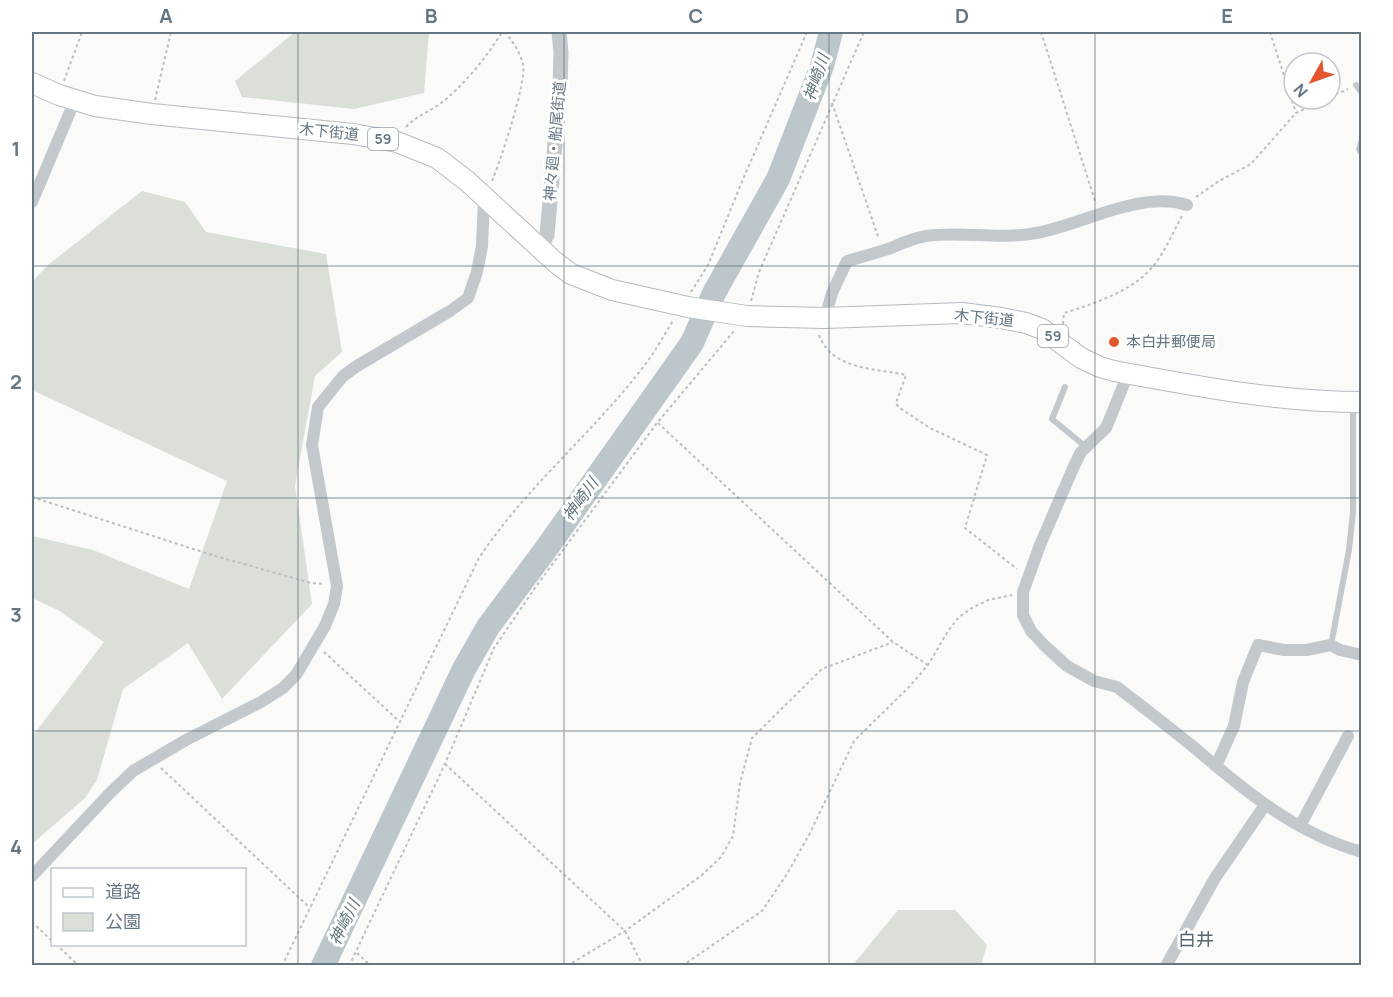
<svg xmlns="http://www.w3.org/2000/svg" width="1393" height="997" font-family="Manrope,'Noto Sans JP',sans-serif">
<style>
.green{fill:#dadfd7}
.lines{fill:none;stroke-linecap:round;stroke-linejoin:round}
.river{stroke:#bbc7cb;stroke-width:24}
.primary-casing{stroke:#b5babe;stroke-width:22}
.path{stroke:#bbbfc2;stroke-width:2;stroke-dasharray:3 3;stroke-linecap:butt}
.service{stroke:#c3c8cc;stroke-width:6}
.minor{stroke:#c3c8cc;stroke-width:12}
.tertiary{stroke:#c3c8cc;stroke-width:15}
.primary{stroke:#fff;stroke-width:20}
.grid{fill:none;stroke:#657683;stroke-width:1.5;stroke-opacity:0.55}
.poi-dot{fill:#e4572e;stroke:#fff;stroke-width:2}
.labels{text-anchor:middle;stroke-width:6;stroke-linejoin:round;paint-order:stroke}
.shield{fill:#fff;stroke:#939fa8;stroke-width:1.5}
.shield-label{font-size:14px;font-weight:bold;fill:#657683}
.street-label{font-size:15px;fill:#657683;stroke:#fff}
.poi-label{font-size:15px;fill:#657683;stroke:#fff;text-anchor:start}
.water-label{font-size:16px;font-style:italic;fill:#60757c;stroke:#fff}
.quarter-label{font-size:18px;fill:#57646e;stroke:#fff}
.neatline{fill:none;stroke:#657683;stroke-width:2}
.grid-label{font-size:20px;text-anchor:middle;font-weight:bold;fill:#657683}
</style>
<rect width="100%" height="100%" fill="#fafaf8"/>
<!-- green -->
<g class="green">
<path d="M295,32H429L424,93L354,109L242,97L235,81Z"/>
<path d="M142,191L185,202L206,232L326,254L342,352L315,376L295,486L312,604L222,699L188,643L123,689L97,780L85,798L32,844V733H35L104,642L58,610L32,598V536L93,550L189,589L227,481L32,390V282L48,265Z"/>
<path d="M898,910H955L987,945L981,965H853Z"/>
</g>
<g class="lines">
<!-- river -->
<path class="river" d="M323,966L464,669L488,627L546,549L692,343L714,293L778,179L822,66L831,32"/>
<!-- primary casing -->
<g class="primary-casing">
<path id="primary" d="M32,83L59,95L95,106L152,114L353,134L397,142L437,158L467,181L555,262L571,274L612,290L688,307L747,316L825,318L962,313L1001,318L1026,323L1042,329L1081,358L1100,367L1114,371C1195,386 1279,402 1362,402"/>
</g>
<!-- path -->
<g class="path">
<path d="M1041,32L1096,204"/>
<path d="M1270,32L1296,113"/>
<path d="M64,81L82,32"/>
<path d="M1330,97L1348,89"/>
<path d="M155,100L171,32"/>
<path d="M832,103L879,239"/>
<path d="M406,127C417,116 424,114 437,106C461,89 487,57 502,32"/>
<path d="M492,181C500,162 527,82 523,64C520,52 513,42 505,32"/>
<path d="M1196,197L1219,181L1251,164L1296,113L1325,99"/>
<path d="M691,292L708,265L741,184L807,32"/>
<path d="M751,301L759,272L864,32"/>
<path d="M1063,324L1064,313C1094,304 1135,290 1154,265C1166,250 1173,232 1182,216"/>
<path d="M819,335C832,370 874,368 906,375L897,400L896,404L900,408L930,428L987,455L965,528L1017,569"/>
<path d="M658,423L893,642L928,665"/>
<path d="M32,497L212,555L311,583L325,584"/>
<path d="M324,652L399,721"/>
<path d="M445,764L625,931L643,966"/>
<path d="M161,768L310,908"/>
<path d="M32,922L52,941"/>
<path d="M56,944L79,966"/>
<path d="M357,953L371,966"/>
<path d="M282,966L479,558C525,488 593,433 644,366C655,352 664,335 674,319"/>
<path d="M349,966L445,764L494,648L537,585L657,423L734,331"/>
<path d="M567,966L625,931L702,875L721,857L733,836L740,783L752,738L822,669L893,642"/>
<path d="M682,966L762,911L787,874L810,833L854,741L909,687L928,665L948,631L959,617L972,608L988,600L1012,595"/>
</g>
<!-- service -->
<g class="service">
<path d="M1356,85L1362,93"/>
<path d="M1362,140L1359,149L1362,154"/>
<path d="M1065,387L1052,419L1086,447"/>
<path d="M1331,645L1349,550L1353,512V405"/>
</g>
<!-- minor -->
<g class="minor">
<path d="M32,202L75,100"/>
<path d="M825,318L832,293L847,261C862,257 876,253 891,248C902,243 914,238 926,236C962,231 999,240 1036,233C1082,225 1140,190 1187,205"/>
<path d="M1128,374L1106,428L1081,452L1074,466L1040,545L1023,592V615L1031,631L1045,646L1067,666L1094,681L1117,687C1143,707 1170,728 1196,749C1246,792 1297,834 1362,852"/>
<path d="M1216,766L1234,726L1243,682L1258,645L1284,650H1306L1331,645L1340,650L1362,655"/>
<path d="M1300,826L1348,736"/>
<path d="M32,876L109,794L133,771L186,740L261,702L283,688L296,675L325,626L334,604L337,586L312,445L318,407L343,376L357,366L450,311L468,298L477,272L482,246L484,197"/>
<path d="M1166,966L1215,878L1265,805"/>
</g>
<!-- tertiary -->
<path class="tertiary" d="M540,249L547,235L560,87L561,52L559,32"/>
<!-- primary -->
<use href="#primary" class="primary"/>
</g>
<!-- grid -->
<path class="grid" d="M298,32V966M564,32V966M829,32V966M1095,32V966M32,266H1362M32,498H1362M32,731H1362"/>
<!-- markers -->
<circle class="poi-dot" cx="1114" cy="342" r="6"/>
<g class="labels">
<!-- shield labels -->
<g class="shield">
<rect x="368" y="128" width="30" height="22" rx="4.5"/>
<rect x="1038" y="325" width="30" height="22" rx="4.5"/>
</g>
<g class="shield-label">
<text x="383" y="144">59</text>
<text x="1053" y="341">59</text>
</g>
<!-- street labels -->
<g class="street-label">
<text transform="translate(329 132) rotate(6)" y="5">木下街道</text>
<text transform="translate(555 141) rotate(-85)" y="5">神々廻・船尾街道</text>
<text transform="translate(984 318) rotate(6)" y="5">木下街道</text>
</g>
<!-- poi labels -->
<g class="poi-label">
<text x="1126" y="347">本白井郵便局</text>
</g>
<!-- water labels -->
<g class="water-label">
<text transform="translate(816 77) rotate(-71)" y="6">神崎川</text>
<text transform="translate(580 499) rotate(-54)" y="6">神崎川</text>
<text transform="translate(344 922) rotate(-64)" y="6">神崎川</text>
</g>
<!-- quarter labels -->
<g class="quarter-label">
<text x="1196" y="946">白井</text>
</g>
</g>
<!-- border -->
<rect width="1393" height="997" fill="none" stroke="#ffffff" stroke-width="66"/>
<!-- legend -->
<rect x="51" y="868" width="195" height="78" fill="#ffffff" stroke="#c1c8cd" stroke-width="1.5"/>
<rect x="63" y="888" width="30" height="9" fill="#ffffff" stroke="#c1c8cd" stroke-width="1.5"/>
<text x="105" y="898" font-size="18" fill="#657683">道路</text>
<rect x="63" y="913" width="30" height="18" fill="#dadfd7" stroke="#c1c8cd" stroke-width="1.5"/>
<text x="105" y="928" font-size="18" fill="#657683">公園</text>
<!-- north arrow -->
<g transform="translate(1312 81) rotate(230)"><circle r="28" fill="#ffffff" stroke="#c1c8cd" stroke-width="1.5"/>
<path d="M0-4.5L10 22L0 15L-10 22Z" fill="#e4572e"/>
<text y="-9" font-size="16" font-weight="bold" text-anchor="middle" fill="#657683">N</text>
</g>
<rect x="33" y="33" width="1327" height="931" class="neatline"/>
<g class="grid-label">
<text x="166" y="23">A</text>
<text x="431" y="23">B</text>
<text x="696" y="23">C</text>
<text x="962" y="23">D</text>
<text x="1227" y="23">E</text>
<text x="16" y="156">1</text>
<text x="16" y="389">2</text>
<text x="16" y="622">3</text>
<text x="16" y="854">4</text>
</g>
</svg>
